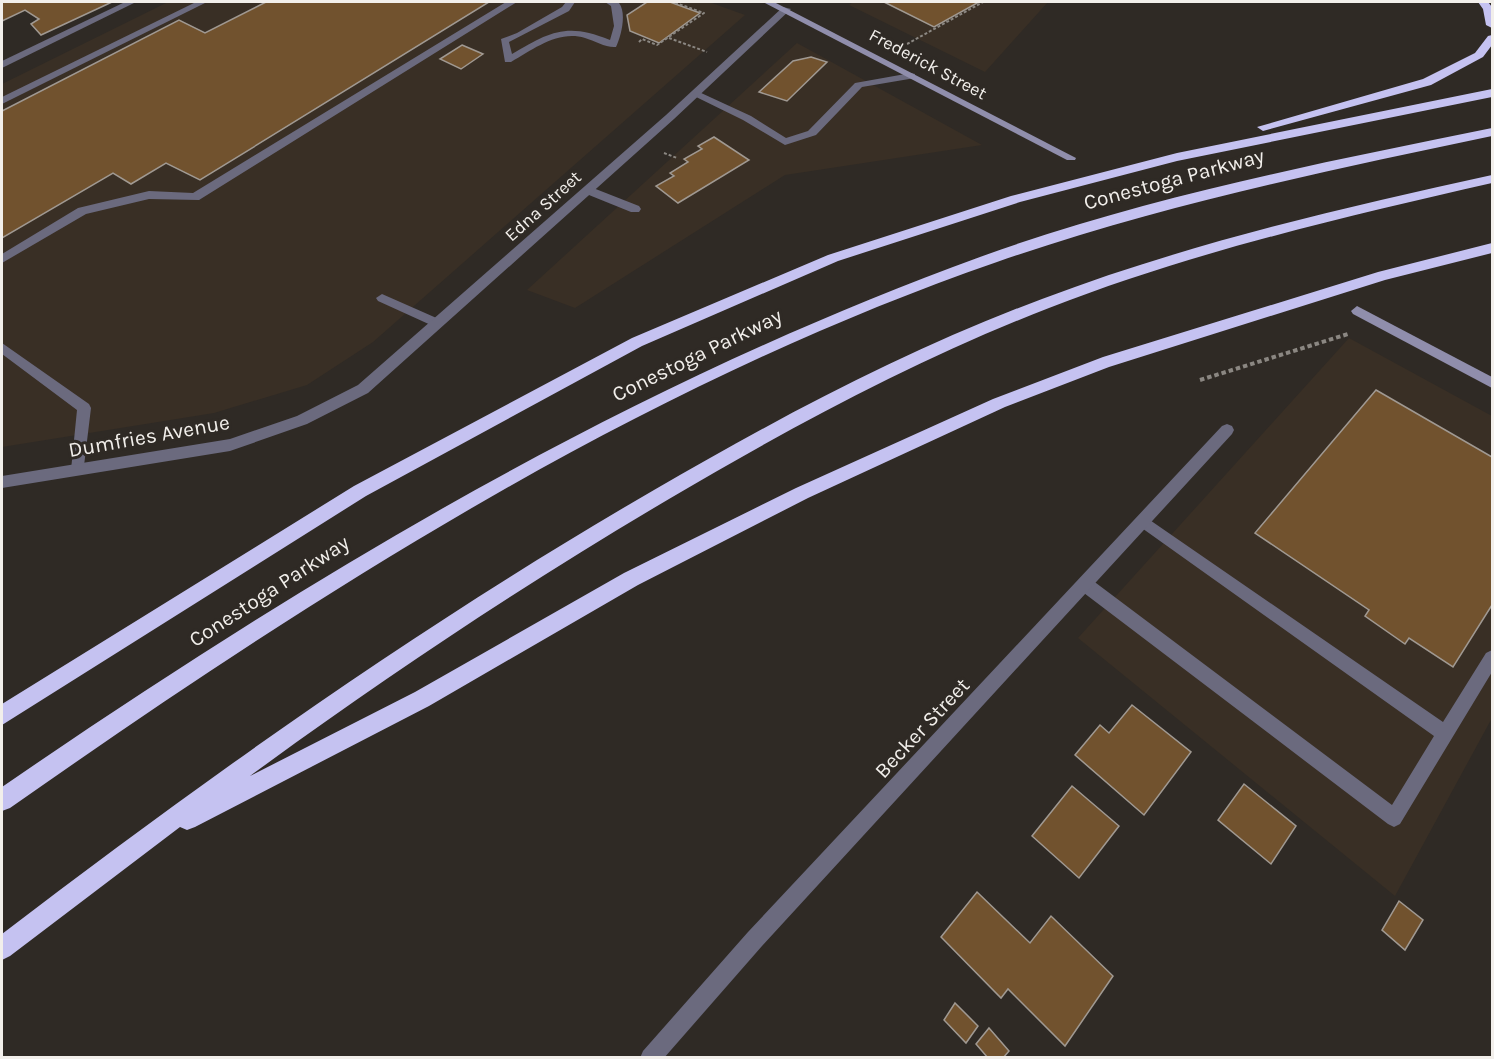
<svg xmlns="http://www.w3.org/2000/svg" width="1494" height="1059" font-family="Karla,sans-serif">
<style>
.built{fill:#392f25}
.building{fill:#71522e;stroke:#a09992;stroke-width:1.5}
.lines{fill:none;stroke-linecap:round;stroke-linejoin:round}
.path-far1{stroke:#8b8782;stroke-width:2;stroke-dasharray:3 2;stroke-linecap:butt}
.path{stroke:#8b8782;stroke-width:4;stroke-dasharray:4.5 3;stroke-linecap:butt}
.lane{fill:#6b6a7e;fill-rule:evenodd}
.street{fill:#6b6a7e;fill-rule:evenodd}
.secondary{fill:#908eac;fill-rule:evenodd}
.highway{fill:#c5c2f1;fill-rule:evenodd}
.labels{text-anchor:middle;stroke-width:6;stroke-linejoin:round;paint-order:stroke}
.far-street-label{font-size:18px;fill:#f2efeb;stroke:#2f2a25}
.street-label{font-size:21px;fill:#f2efeb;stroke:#2f2a25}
</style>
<rect width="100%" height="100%" fill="#2f2a25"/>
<!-- built -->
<g class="built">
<path d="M168,2H709L745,15L373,342L307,385L214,413L2,447V84Z"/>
<path d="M853,2H1048L985,72L849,5Z"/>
<path d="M797,43L982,145L785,175L575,308L527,290Z"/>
<path d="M1349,338L1492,416V718L1395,896L1078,638Z"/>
</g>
<!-- building -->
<g class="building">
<path d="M2,2H112L41,35L31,24L39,19L25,10L2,21Z"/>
<path d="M266,2H489L200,180L166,163L131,184L113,173L2,238V111L179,20L205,33Z"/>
<path d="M647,2H670L700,13L659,43L630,31L627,15Z"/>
<path d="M884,2H979L934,27Z"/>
<path d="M462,45L483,54L461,69L440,59Z"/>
<path d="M811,57L827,62L787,101L759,92L793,61Z"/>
<path d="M714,137L749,160L678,203L656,186L674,176L670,173L688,162L684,159L702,149L698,146Z"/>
<path d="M1376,390L1492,457V605L1453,667L1409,638L1405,644L1365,616L1369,610L1255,533Z"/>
<path d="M1132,705L1191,752L1144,815L1075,755L1100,725L1109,733Z"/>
<path d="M1244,784L1296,826L1271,864L1218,820Z"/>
<path d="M1072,786L1119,826L1079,878L1032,836Z"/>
<path d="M977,892L1030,943L1051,916L1113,976L1065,1046L1008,989L1001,998L941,937Z"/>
<path d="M1399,901L1423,920L1405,950L1382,930Z"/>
<path d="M955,1003L978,1026L966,1043L944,1020Z"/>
<path d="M989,1028L1009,1051L1003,1058H988L976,1044Z"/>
</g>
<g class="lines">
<!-- path-far1 -->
<g class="path-far1">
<path d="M669,38L707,52"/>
<path d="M639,42L642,39L657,45L704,13L673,2"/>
<path d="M907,44L983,2"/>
<path d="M664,153L677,158"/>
</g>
<!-- path -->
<path class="path" d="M1200,380L1348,334"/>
<!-- lane -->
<g class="lane">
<path d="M125,2H136L2,68V61Z"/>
<path d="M196,2H207L2,104V97Z"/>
<path d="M506,2H517L199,200L149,199L86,214L2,263V254L78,208L149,191L193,193Z"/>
<path d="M566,2H575L569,11L509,42L512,54C549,32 567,22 610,40L614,26L611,6L605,2C609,2 617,0 619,3C627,13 621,37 616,47C606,48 595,41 585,38C558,30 534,49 511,62H505L501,39L517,33L562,7Z"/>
<path d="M911,73L915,74V78L862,87L816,135L785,145L743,120L690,94L699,92L751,116L786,138L808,131L855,83Z"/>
<path d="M588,186L639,206L641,209L639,212H631L584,193L582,190Z"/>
<path d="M382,294L441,320L443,323L437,328L433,326L378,301L376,298Z"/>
<path d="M2,343L89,404L91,408L83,474H73L71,470L77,410L2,354Z"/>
<path d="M1144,516L1443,722L1486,653L1492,650V672L1400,824L1394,827L1388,824L1080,590L1078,585L1080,580L1086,578L1092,580L1392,805L1434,736L1139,526L1137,522L1139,518Z"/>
</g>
<!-- street -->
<g class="street">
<path d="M783,7L791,9L674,119L368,393L307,424L230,451L2,488V476L230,439L297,416L358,385L666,115Z"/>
<path d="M1227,424L1232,426L1234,430L1232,434L762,946L664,1058H640L643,1051L748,932L1222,426Z"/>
</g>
<!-- secondary -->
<g class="secondary">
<path d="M763,2H774L1076,158L1075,160H1067Z"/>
<path d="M1357,306L1492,377V388L1353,314L1351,311Z"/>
</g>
<!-- highway -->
<g class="highway">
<path d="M1478,2H1488L1492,7V28L1486,25L1483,9Z"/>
<path d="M1492,35V45L1483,57L1431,85L1263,131L1257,127L1423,79L1475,53L1488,36Z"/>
<path d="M1492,89V97L1177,161L1020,202L838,261L642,346L366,496L2,725V704L354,486L632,338L828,255L1011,196L1177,153Z"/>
<path d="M1492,128V136C1325,171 1158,206 997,262C639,386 318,592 10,808L2,811V787C310,575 626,386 980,257C1145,197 1320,163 1492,128Z"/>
<path d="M1492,175V183C1344,217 1192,252 1049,308C917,359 791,427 669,499C525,584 385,677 250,776L415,692L624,573L796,488L993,399L1103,357L1378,272L1492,243V253L1385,280L1109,367L1005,407L808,498L638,585L429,706L195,827L187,830L180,827L10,956L2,960V934C211,774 426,622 654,490C778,418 907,349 1042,299C1187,244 1341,208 1492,175Z"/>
</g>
</g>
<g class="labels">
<!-- far-street labels -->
<g class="far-street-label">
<text transform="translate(928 64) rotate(28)" y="6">Frederick Street</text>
<text transform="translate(543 206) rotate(-42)" y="6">Edna Street</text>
</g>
<!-- street labels -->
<g class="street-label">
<text transform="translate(1174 179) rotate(-15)" y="7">Conestoga Parkway</text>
<text transform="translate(697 355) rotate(-26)" y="7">Conestoga Parkway</text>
<text transform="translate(149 436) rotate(-10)" y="7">Dumfries Avenue</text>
<text transform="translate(269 591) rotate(-33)" y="7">Conestoga Parkway</text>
<text transform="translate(922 728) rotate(-47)" y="7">Becker Street</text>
</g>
</g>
<!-- border -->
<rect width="1494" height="1059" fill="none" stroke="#f2efeb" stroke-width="6"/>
</svg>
